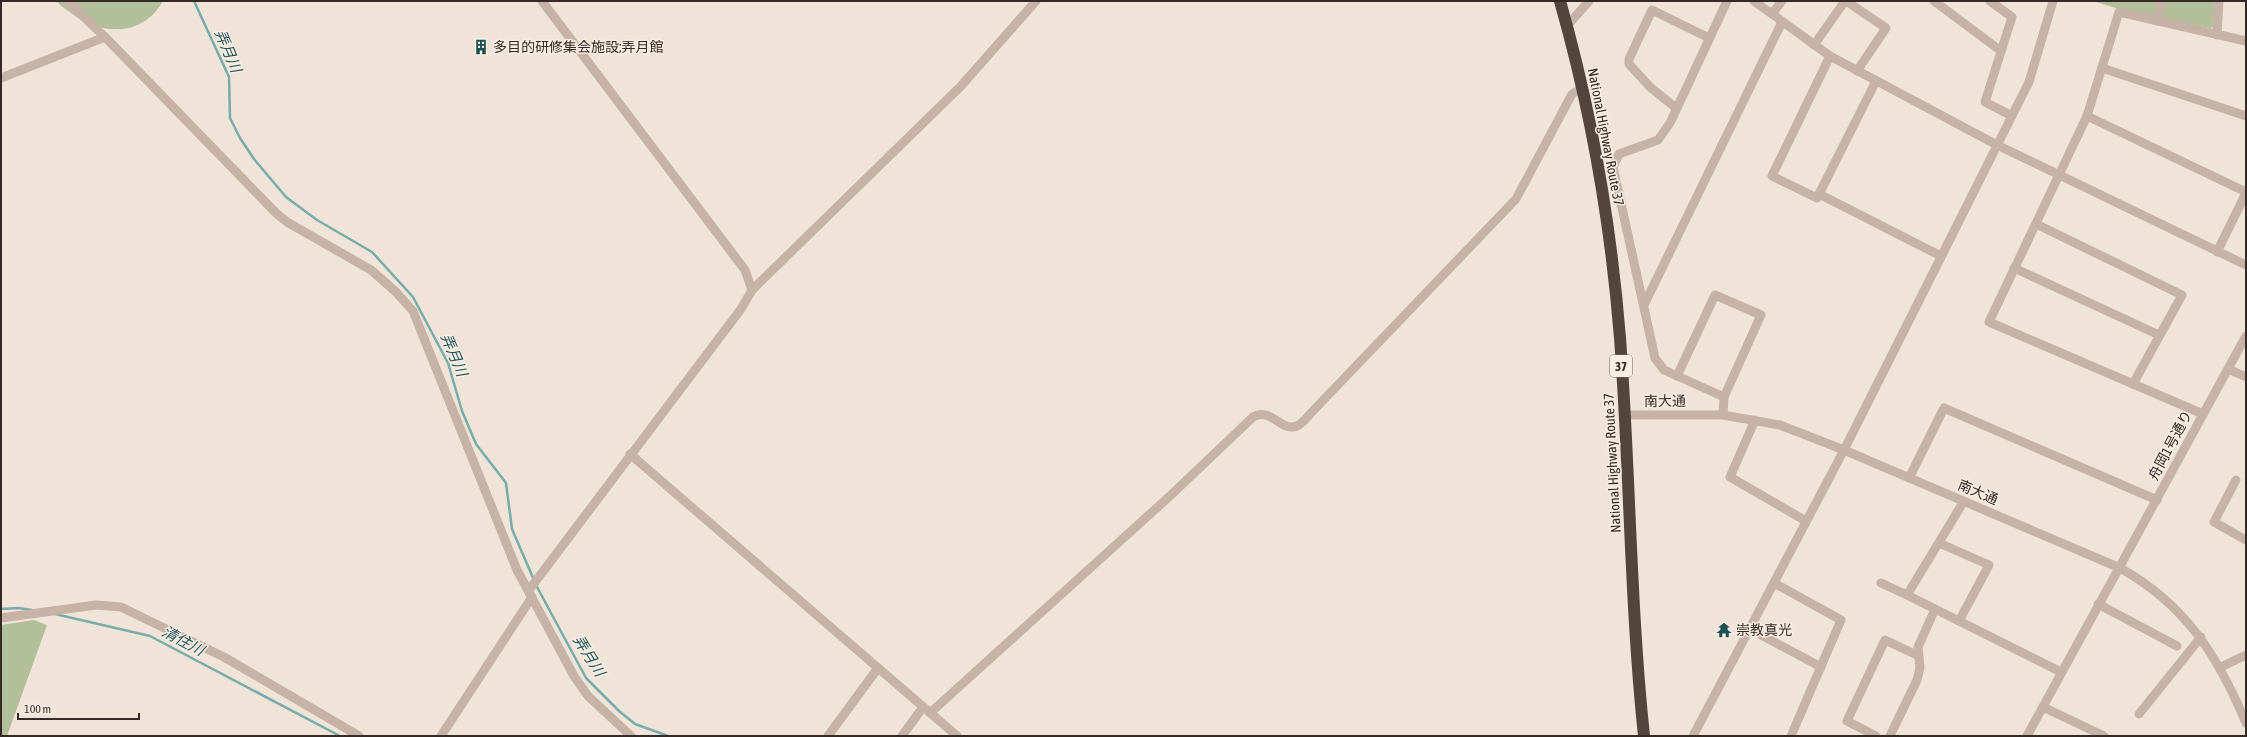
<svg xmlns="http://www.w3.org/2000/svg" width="2247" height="737" font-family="'Asap Condensed','Noto Sans JP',sans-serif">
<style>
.green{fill:#b3be9a}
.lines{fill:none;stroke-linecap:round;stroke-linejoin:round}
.stream{stroke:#7aabab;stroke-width:2.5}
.minor{stroke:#c7b3a6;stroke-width:9}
.highway{stroke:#54443e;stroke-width:12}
.labels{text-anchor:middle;stroke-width:3;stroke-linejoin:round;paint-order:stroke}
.shield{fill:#f8eee5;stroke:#6e655f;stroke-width:1}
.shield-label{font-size:13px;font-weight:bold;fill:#332a26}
.poi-label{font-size:14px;fill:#332a26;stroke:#f8eee5;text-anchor:start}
.street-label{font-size:14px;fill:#332a26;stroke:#f8eee5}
.water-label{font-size:15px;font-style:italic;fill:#1e5152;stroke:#f8eee5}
</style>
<rect width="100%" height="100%" fill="#f0e4d9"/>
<!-- green -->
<g class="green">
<path d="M57,1H163C143,37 101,36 71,13C66,9 60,6 57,1Z"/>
<path d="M2093,1H2215L2213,27L2210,28L2119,9Z"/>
<path d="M34,620L47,625L7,736H1V625Z"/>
</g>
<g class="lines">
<!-- stream -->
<g class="stream">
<path d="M194,1L229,77L230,118L240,138L254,159L286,197L317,220L372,252L413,297L448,363L462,411L476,444L506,483L512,529L534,580"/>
<path d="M536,585L586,678L619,711L635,724L668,736"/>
<path d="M1,609L18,608L32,610"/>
<path d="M55,614L150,636L340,736"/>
</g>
<!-- minor -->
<g class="minor">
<path d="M67,1L105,37L276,213L287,222L371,270L396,292L413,311L517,570L574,676L588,696L631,736"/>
<path d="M542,1L745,270L752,290"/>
<path d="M1754,1L1830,56L1997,145L2246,265"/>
<path d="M1846,1L1886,28L1857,71"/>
<path d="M1934,1L2001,51"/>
<path d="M1990,1L2012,17L1985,102L2012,116"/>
<path d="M1772,14L1782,1"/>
<path d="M2157,21L2161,1"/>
<path d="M1567,26L1589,1"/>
<path d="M2217,35L2219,1"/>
<path d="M1814,45L1845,1"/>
<path d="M1830,56L1772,176L1817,198L1876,81"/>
<path d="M2102,68L2246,116"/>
<path d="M1,78L105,37"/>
<path d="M1676,108L1650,87L1629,64V59L1652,10L1709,38"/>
<path d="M2087,116L2246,192"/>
<path d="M1819,194L1941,256"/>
<path d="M2036,224L2182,295L2133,384"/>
<path d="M2217,252L2246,193"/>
<path d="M2014,268L2159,335"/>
<path d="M1644,305L1782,22"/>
<path d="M2228,369L2246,377"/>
<path d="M1677,376L1715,295L1761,315L1724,397"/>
<path d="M2203,414L1989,322L2087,116L2119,12L2246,41"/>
<path d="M1624,415H1723L1780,425L1844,450L2120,568C2185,604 2218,656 2246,723"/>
<path d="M1723,415L1724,397L1664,370L1655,358L1613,167L1619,154L1658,140L1670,123L1727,1"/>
<path d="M1755,420L1730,477L1806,521"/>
<path d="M630,454L957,736"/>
<path d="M1909,478L1944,408L2157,500"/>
<path d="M2236,480L2214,522L2246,540"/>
<path d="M1964,501L1907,595L2061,672"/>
<path d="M1939,543L1989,565L1959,621"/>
<path d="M1774,583L1841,620L1791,736"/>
<path d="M1881,583L1907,595"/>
<path d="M529,590L741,309L752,290L961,86L1036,1"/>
<path d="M2098,604L2177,646"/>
<path d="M1,618L96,605L121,607L224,657L359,736"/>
<path d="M1750,629L1821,667"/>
<path d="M2221,667L2246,655"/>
<path d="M2043,707L2104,736"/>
<path d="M930,713L1171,495L1253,417C1272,406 1282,435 1299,425C1303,422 1307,418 1310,414L1516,199L1572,94L1582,88"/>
<path d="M2139,714L2201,637"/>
<path d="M441,736L532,597"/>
<path d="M828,736L878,668"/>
<path d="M902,736L923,707"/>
<path d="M1693,736L1844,450L2029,82L2053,1"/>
<path d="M1876,736L1847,721L1885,640L1919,656"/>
<path d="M1890,736L1917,680L1920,668L1918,647L1935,609"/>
<path d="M2027,736L2246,336"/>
</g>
<!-- highway -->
<path class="highway" d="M1560,1C1591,110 1611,225 1620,338C1630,470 1630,604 1644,736"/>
</g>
<!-- icons -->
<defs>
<g id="building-bare" transform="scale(1.2)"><path d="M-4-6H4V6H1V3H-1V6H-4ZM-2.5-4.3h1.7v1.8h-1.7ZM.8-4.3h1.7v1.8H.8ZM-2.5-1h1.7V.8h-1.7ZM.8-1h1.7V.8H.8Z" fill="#1e5152" stroke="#f8eee5" stroke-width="2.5" paint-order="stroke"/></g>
<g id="temple-bare" transform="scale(1.2)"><path d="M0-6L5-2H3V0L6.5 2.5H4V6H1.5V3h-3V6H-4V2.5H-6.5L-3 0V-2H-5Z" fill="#1e5152" stroke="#f8eee5" stroke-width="2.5" paint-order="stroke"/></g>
</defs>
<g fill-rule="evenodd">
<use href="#building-bare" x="481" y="47"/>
<use href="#temple-bare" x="1724" y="630"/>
</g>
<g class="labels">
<!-- shield labels -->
<rect class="shield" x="1610" y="355" width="22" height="22" rx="3"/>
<g class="shield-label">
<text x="1621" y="371">37</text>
</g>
<!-- poi labels -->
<g class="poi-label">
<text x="493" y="52">多目的研修集会施設;弄月館</text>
<text x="1736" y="635">崇教真光</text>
</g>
<!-- street labels -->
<g class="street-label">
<text transform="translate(1606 137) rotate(79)" y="5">National Highway Route 37</text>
<text transform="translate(1665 401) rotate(-1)" y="5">南大通</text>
<text transform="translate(2170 445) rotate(-62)" y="5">舟岡1号通り</text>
<text transform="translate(1612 463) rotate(-93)" y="5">National Highway Route 37</text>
<text transform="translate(1978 492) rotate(23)" y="5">南大通</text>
</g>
<!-- water labels -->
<g class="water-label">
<text transform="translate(228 51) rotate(67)" y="5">弄月川</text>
<text transform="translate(454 355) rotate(67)" y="5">弄月川</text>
<text transform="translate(183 641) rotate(28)" y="5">清住川</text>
<text transform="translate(589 656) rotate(58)" y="5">弄月川</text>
</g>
</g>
<!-- border -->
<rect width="2247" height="737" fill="none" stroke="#332a26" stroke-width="4"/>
<!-- scale -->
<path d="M18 713v6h121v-6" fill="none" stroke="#332a26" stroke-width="2"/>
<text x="24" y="713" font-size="12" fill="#332a26" stroke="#f8eee5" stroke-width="3" paint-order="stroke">100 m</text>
</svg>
